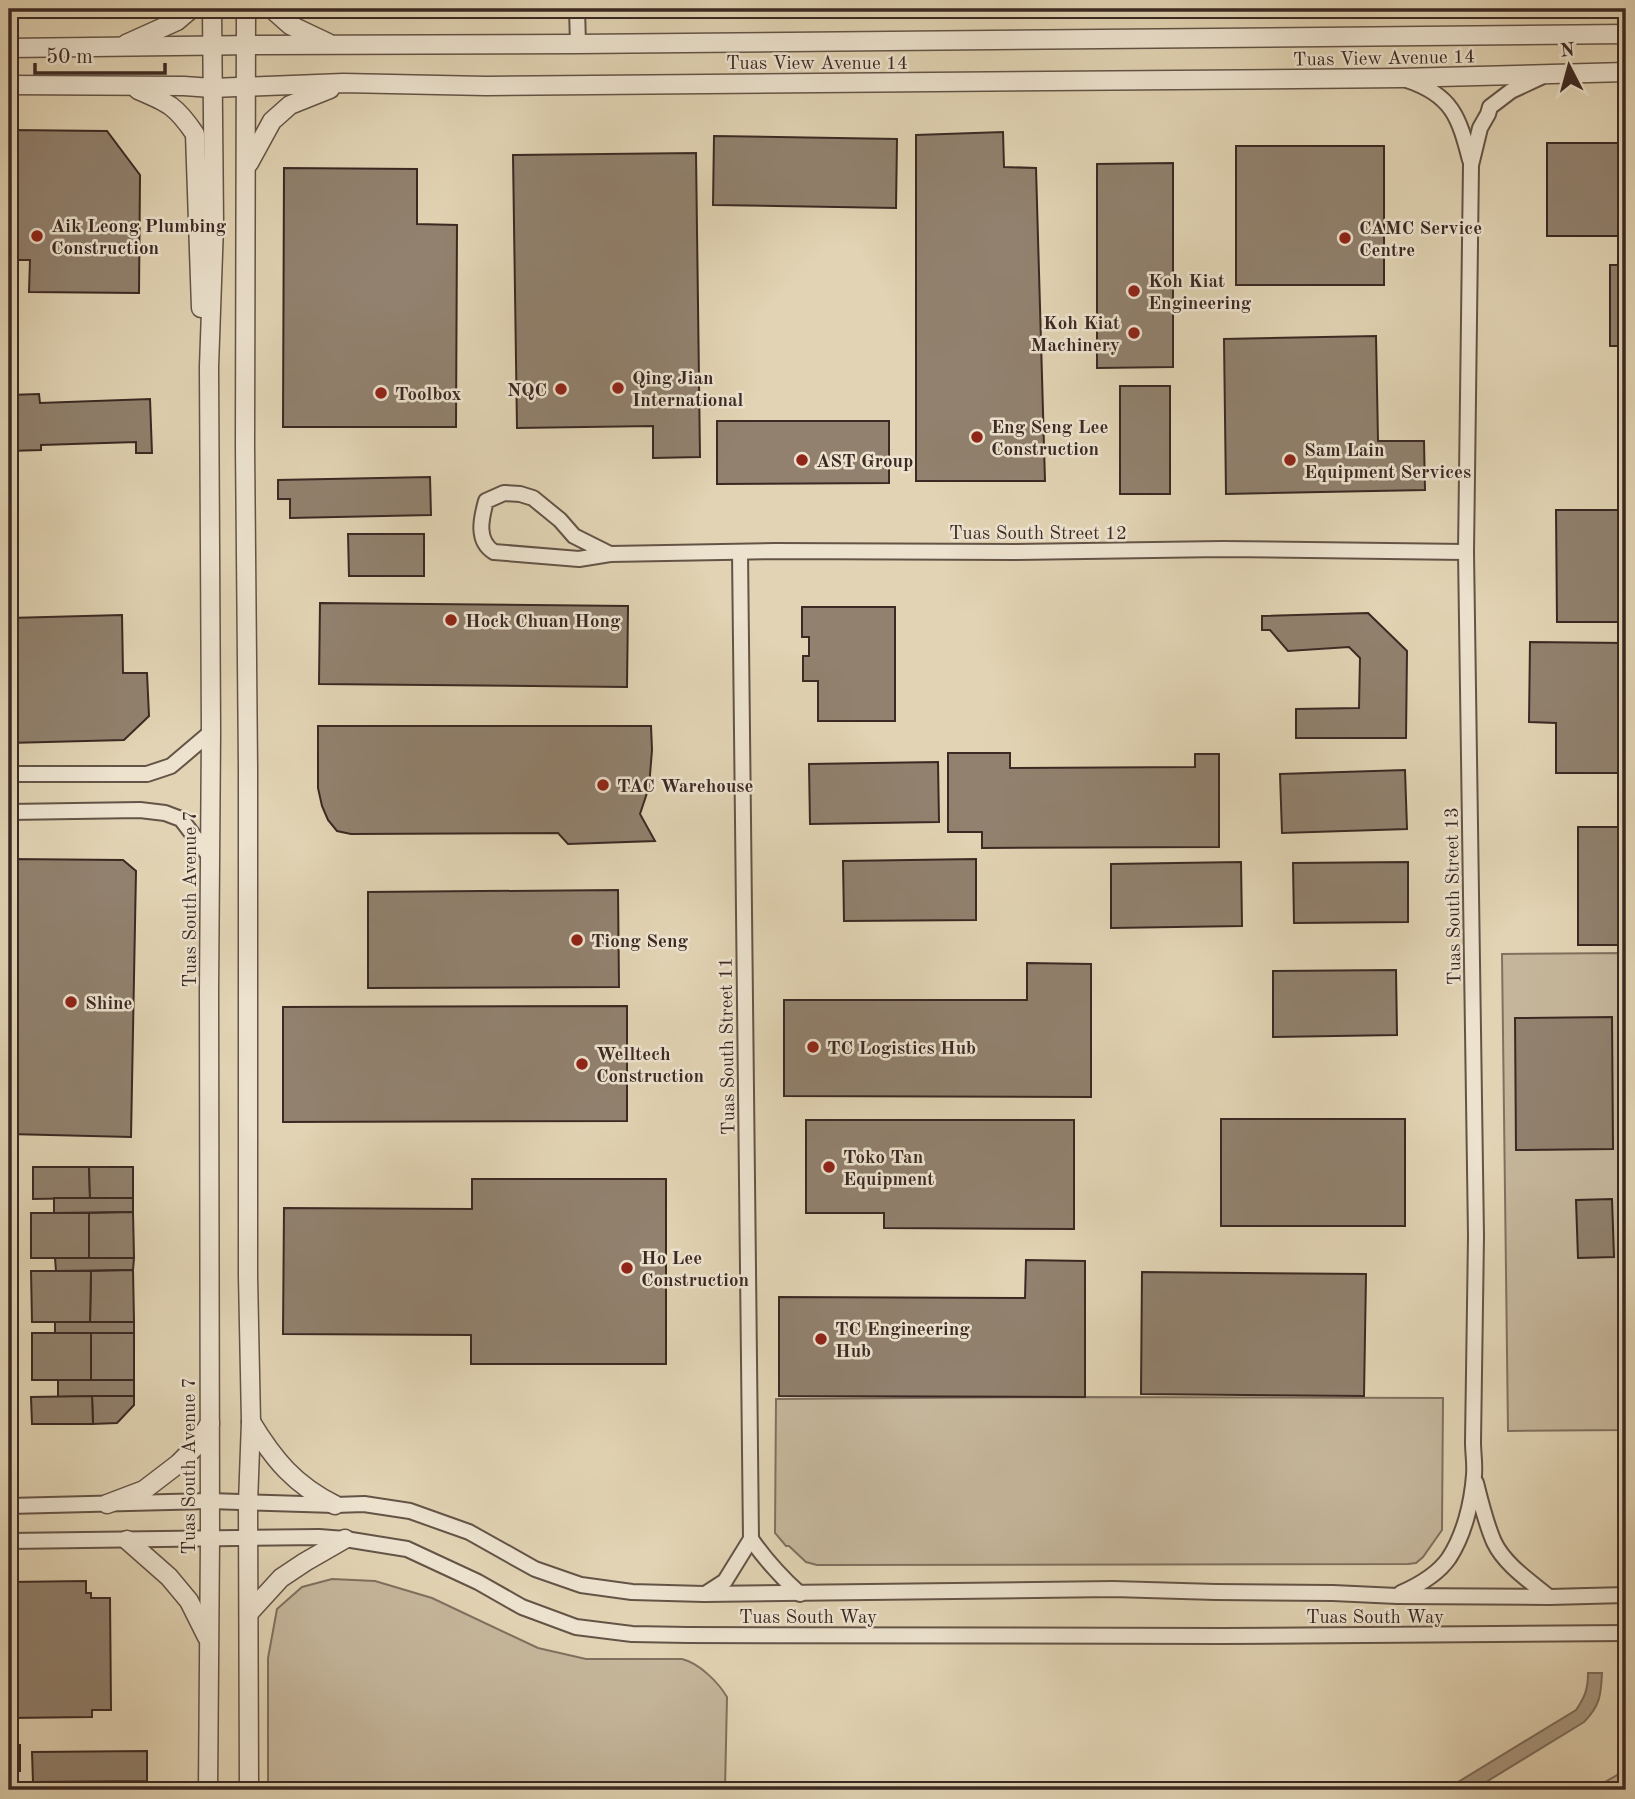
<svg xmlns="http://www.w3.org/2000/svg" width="1635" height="1799" font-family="'Old Standard TT',serif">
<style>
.green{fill:#c5b69b;stroke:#80705f;stroke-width:2}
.water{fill:#a99982;stroke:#7d6c5c;stroke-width:2}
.building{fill:#91816e;stroke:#3b2923;stroke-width:2}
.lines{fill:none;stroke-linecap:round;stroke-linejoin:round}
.minor-casing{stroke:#645447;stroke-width:18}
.tertiary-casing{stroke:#645447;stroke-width:21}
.minor{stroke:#ece2ce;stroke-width:14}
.tertiary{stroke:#ece2ce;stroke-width:18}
.poi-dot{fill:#8f2418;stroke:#ece2ce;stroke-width:2.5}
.labels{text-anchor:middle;stroke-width:5;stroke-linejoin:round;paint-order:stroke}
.street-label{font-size:19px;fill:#3b2923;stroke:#ece2ce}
.poi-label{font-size:19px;font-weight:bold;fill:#3b2923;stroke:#ece2ce;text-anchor:start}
</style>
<rect width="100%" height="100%" fill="#e1d3b3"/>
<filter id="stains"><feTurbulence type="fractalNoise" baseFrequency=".00286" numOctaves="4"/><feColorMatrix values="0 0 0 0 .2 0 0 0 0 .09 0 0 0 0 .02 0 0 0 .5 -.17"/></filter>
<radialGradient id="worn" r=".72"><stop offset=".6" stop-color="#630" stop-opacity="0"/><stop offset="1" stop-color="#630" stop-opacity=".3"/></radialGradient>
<!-- green -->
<g class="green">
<path d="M9,9H165V11L9,10Z"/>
<path d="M1626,953V1430L1508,1431L1502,954Z"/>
<path d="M1067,1397L1443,1398L1442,1530L1423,1557L1416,1563L1408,1564L817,1565L806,1562L789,1546H786L775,1533L776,1399Z"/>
<path d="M332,1579L375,1581L432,1598L538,1648L586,1659H682C699,1663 718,1682 727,1697L725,1790H268V1658L277,1609L302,1587Z"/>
<path d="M1626,1770V1790H1591Z"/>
</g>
<!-- water -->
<path class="water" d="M1588,1673H1602C1601,1695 1600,1706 1584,1722L1473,1790H1445L1576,1710C1585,1697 1588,1689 1588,1673Z"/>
<!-- building -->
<g class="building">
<path d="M10,130L107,131L140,175L139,293L29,292L30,260H9Z"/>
<path d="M1003,132L1004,167L1036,168L1045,481H916V135Z"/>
<path d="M714,136L897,139L896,208L713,205Z"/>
<rect x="1547" y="143" width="79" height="93"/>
<rect x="1236" y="146" width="148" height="139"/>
<path d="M696,153L700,457L653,458V426L517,428L513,155Z"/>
<path d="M1173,163V367L1097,368V164Z"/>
<path d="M284,168L417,169V224L457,225L456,427H283Z"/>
<rect x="1610" y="265" width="16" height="81"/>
<path d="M1376,336L1378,441H1424L1425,490L1226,494L1224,339Z"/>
<rect x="1120" y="386" width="50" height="108"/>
<path d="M39,394L40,403L150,399L152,453H136V442L41,445V450L9,451V395Z"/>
<path d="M717,421H889V483L717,484Z"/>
<path d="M430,477L431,515L290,518V499H278V480Z"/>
<path d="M1556,510H1626V622H1557Z"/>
<path d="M348,534H424V576H349Z"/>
<path d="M320,603L628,606L627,687L319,684Z"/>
<path d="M802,607H895V721H818V681H803V656H809V637H802Z"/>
<path d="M1368,613L1407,651L1406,738H1296V709L1359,708L1360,658L1349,647L1288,651L1270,630H1262V616Z"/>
<path d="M122,615L123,673H147L149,716L124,740L9,743V618Z"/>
<path d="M1530,642L1626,643V773H1556V723L1529,722Z"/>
<path d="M318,726H651L652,750L649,787L640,814L655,841L568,844L558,833L351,834L337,831L328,820L322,806L318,788Z"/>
<path d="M948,753H1010V768L1195,767V754H1219V847L982,848V832H948Z"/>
<path d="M938,762L939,822L810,824L809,764Z"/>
<path d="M1405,770L1407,829L1282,833L1280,774Z"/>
<rect x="1578" y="827" width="48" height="118"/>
<path d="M9,859L123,860L136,871L131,1137L9,1134Z"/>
<path d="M976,859V920L844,921L843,861Z"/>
<path d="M1241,862L1242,926L1111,928V864Z"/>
<path d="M1408,862V922L1294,923L1293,863Z"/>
<path d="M618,890L619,987L368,988V892Z"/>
<path d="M1027,963L1091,964V1097L784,1096V1000H1027Z"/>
<path d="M1396,970L1397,1035L1273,1037V971Z"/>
<path d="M627,1006V1121L283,1122V1007Z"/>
<path d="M1612,1017L1613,1149L1516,1150L1515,1018Z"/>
<rect x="1221" y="1119" width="184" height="107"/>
<path d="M806,1120H1074V1229L884,1228V1213H806Z"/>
<path d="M33,1167H89L90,1198L33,1199Z"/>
<path d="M89,1167H133V1198H90Z"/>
<path d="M472,1179H666V1364H471V1335L283,1334L284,1208L472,1209Z"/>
<path d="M54,1198H133V1212L54,1213Z"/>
<path d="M1612,1199L1614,1257L1578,1258L1576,1200Z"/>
<path d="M133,1212L134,1258H89V1213Z"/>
<rect x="31" y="1213" width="58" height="45"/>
<path d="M55,1258H134L133,1270L56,1271Z"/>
<path d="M1026,1260L1085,1261V1397L779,1396V1297L1025,1298Z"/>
<path d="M133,1270L134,1322H90L91,1271Z"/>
<path d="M31,1271H91L90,1322H32Z"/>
<path d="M1142,1272L1366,1274L1364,1396L1141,1394Z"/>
<rect x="55" y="1322" width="79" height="11"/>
<rect x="32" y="1333" width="59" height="47"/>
<rect x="91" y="1333" width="43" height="47"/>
<path d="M58,1380H134V1396L58,1397Z"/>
<path d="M92,1396H134V1405L117,1423L93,1424Z"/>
<path d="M92,1396L93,1424H32L31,1397Z"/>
<path d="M86,1581V1593H91V1598H110L111,1710H92V1717L9,1718V1582Z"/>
<rect x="9" y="1745" width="11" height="26"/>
<path d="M147,1751V1781L33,1782L32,1752Z"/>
</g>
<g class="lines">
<!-- minor casing -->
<g class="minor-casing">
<g id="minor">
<path d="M577,9L578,44"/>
<path d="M1407,80C1452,95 1459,117 1470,160"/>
<path d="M610,554L574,536L560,520L533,498L520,494L504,493L486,501C481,519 476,541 494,552L579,559L610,554L775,551L1015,552L1222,549L1466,552"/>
<path d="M9,774H147L171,766L211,732"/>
<path d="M9,812L140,810L165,813L181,819L210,857"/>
<path d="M1476,1483C1481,1503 1486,1524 1494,1542C1505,1565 1530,1581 1549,1597"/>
<path d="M9,1506L209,1501L335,1505L364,1504L410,1511L469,1532L535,1569L581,1585L632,1592L704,1594L1113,1589L1216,1592L1333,1593L1397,1596L1549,1597L1626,1595"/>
<path d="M751,1539C765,1559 781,1577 800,1594"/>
<path d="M9,1541L319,1537L345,1539L407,1549L478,1582L522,1607L576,1627L632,1634L688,1635L1222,1636L1626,1633"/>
<path d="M1401,1593C1419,1585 1438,1574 1449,1558C1464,1535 1472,1503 1474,1475C1475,1464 1473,1453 1473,1442L1476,1236L1466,552L1471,165L1480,128L1488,114L1490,107L1511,91L1541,77"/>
<path d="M705,1594L725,1581L751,1539L740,552"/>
</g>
</g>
<!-- tertiary casing -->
<g class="tertiary-casing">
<g id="tertiary">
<path d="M246,9L245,446L248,768V1276L251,1422L248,1503L249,1790"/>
<path d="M272,9L290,25L328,43"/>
<path d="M126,44L177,21L191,9"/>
<path d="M9,48L258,45L578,44L1626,34"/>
<path d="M9,85L184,86L212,88L343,83L486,86L1401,78L1626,72"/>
<path d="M138,90C169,103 176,106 195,134L201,308"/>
<path d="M249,163L272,121L290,105L330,89"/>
<path d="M251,1422C274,1460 295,1485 335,1505"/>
<path d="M107,1504L144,1490L178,1464L195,1447L210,1423"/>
<path d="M127,1540L169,1577L189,1601L207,1637"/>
<path d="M249,1613L281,1578L305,1562L345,1539"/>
<path d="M208,1790L210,1538L209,991L211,732L209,367L214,225L212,9"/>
</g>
</g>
<!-- minor -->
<use href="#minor" class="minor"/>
<!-- tertiary -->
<use href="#tertiary" class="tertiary"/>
</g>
<!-- markers -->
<g class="poi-dot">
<circle cx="37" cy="236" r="7"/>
<circle cx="1345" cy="238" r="7"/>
<circle cx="1134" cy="291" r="7"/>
<circle cx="1134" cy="333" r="7"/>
<circle cx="618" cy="388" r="7"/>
<circle cx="561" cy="389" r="7"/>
<circle cx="381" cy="393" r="7"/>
<circle cx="977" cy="437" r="7"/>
<circle cx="802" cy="460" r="7"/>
<circle cx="1290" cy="460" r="7"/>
<circle cx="451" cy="620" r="7"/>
<circle cx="603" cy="785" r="7"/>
<circle cx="577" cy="940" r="7"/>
<circle cx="71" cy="1002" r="7"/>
<circle cx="813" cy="1047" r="7"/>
<circle cx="582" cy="1064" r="7"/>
<circle cx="829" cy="1167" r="7"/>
<circle cx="627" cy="1268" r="7"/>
<circle cx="821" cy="1339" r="7"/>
</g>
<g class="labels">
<!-- street labels -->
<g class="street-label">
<text transform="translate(1384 57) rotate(-1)" y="7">Tuas View Avenue 14</text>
<text x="817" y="69">Tuas View Avenue 14</text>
<text x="1038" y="539">Tuas South Street 12</text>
<text transform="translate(1452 896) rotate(-91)" y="7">Tuas South Street 13</text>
<text transform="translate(189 899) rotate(-90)" y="7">Tuas South Avenue 7</text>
<text transform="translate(726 1046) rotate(-91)" y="7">Tuas South Street 11</text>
<text transform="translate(188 1466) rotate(-90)" y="7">Tuas South Avenue 7</text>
<text x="808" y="1623">Tuas South Way</text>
<text x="1375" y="1623">Tuas South Way</text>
</g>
<!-- poi labels -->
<g class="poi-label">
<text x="51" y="232">Aik Leong Plumbing<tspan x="51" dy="22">Construction</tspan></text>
<text x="1359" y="234">CAMC Service<tspan x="1359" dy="22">Centre</tspan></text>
<text x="1148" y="287">Koh Kiat<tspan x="1148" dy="22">Engineering</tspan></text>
<text x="1120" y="329" text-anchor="end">Koh Kiat<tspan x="1120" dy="22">Machinery</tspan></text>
<text x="632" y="384">Qing Jian<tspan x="632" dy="22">International</tspan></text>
<text x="547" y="396" text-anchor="end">NQC</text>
<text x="395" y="400">Toolbox</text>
<text x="991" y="433">Eng Seng Lee<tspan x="991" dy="22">Construction</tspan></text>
<text x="1304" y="456">Sam Lain<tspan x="1304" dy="22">Equipment Services</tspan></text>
<text x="816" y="467">AST Group</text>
<text x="465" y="627">Hock Chuan Hong</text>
<text x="617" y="792">TAC Warehouse</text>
<text x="591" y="947">Tiong Seng</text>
<text x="85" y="1009">Shine</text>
<text x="827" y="1054">TC Logistics Hub</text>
<text x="596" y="1060">Welltech<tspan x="596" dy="22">Construction</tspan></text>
<text x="843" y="1163">Toko Tan<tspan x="843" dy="22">Equipment</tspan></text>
<text x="641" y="1264">Ho Lee<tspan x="641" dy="22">Construction</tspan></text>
<text x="835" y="1335">TC Engineering<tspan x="835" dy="22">Hub</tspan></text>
</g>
</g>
<!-- margin -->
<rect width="1635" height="1799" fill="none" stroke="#e1d3b3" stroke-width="35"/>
<rect x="10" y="10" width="1614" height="1778" fill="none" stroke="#3b2923" stroke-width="3.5"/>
<rect x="18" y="18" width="1600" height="1764" fill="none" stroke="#3b2923" stroke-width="2"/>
<!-- north arrow -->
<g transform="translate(1569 66) rotate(354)" stroke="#ece2ce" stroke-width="5" paint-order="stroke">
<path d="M0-5L12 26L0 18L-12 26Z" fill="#3b2923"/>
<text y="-10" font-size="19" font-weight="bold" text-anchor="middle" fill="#3b2923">N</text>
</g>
<!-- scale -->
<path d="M35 63v10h130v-10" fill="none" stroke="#3b2923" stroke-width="3.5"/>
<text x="46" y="63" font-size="21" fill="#3b2923" stroke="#ece2ce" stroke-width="5" paint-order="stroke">50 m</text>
<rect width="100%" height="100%" filter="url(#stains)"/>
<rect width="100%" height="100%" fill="url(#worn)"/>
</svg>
